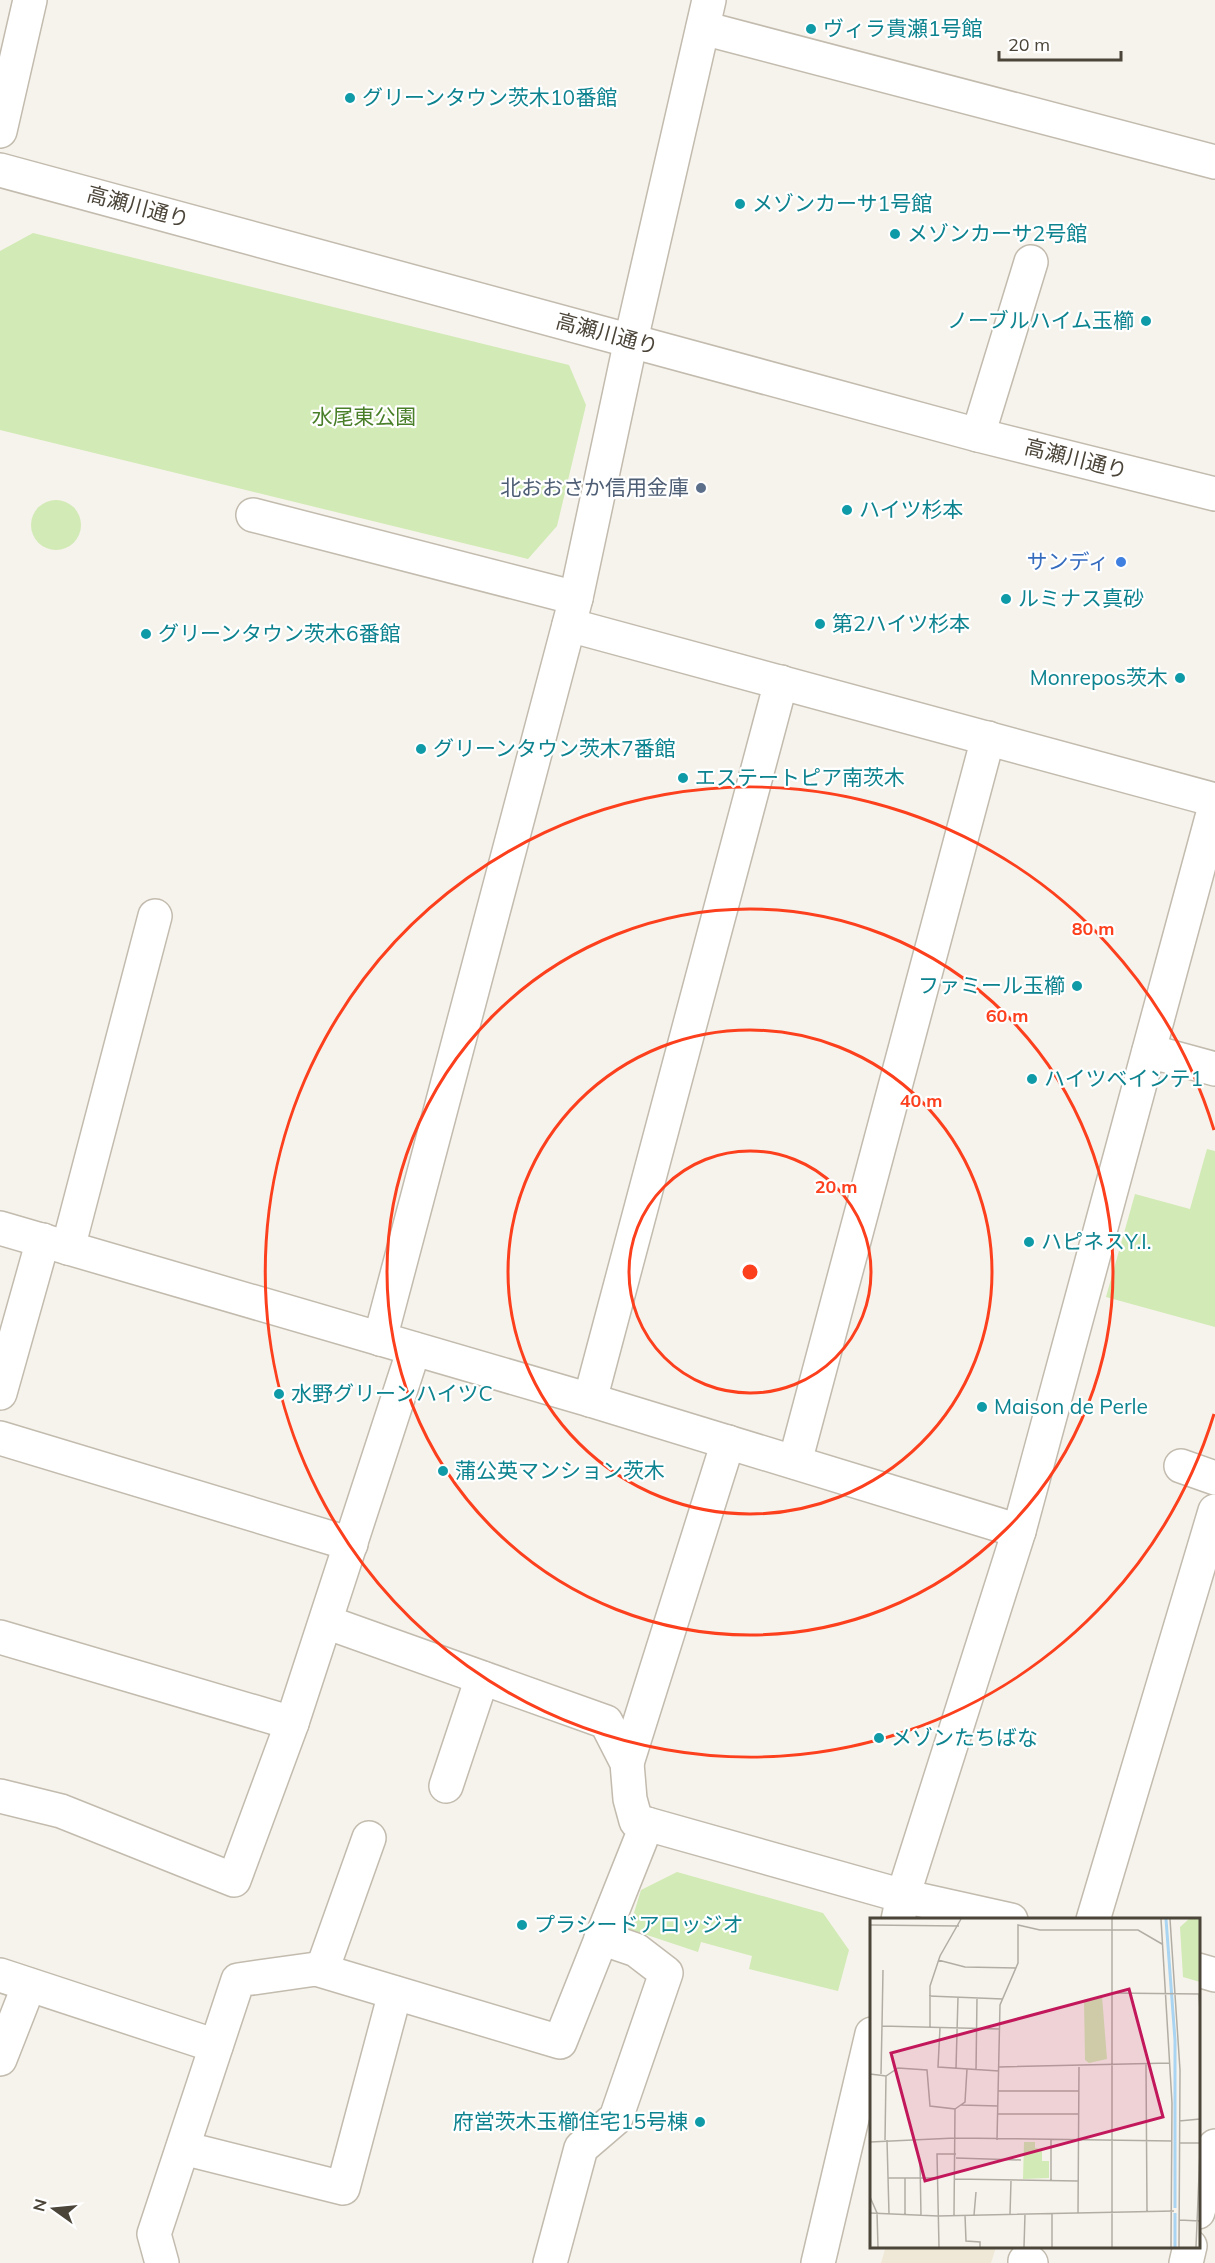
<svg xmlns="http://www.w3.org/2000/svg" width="1215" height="2263" font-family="Mulish,'Noto Sans JP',sans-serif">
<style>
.education{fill:#efe8d6}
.green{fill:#d2eab5}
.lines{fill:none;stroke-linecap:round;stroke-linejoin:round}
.minor-casing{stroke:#c2bbae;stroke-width:36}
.minor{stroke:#fff;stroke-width:33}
.ring{fill:none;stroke:#fc3f1d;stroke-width:3}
.culture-dot{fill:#0f9aa8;stroke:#fff;stroke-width:2}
.service-dot{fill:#5c6f8a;stroke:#fff;stroke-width:2}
.shop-dot{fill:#3f7fe0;stroke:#fff;stroke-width:2}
.labels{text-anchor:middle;stroke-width:4.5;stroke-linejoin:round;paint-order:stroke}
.culture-label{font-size:21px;fill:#0d838f;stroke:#fff;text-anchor:start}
.street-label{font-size:21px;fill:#4b4439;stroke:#fff}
.park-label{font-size:21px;fill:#4a7f2a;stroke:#fff}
.service-label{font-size:21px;fill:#4e5e75;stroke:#fff;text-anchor:end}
.shop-label{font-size:21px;fill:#366cbe;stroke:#fff;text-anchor:end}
.inset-river{fill:none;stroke:#a9d4f2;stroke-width:3}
.inset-road{fill:none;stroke:#b2ada4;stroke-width:1.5}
.view{fill:#c2185b;fill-opacity:0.15;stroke:#c2185b;stroke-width:3}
.inset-edge{fill:none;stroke:#4b4439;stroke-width:3}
.centre{fill:#fc3f1d;stroke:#fff;stroke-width:3}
.ring-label{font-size:18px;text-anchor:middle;font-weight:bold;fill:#fc3f1d;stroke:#fff;stroke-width:4.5;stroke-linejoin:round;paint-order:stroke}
</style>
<rect width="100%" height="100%" fill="#f6f3ec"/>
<!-- education -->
<path class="education" d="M886,2246H996V2247L991,2263H881Z"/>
<!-- green -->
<g class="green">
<path d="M33,233L569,365L586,405L557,526L528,559L0,430V251Z"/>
<circle cx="56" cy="525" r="25"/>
<path d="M1207,1149L1215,1151V1327L1106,1297L1135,1194L1190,1209Z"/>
<path d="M677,1872L823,1913L849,1950L838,1991L749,1969L752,1956L701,1942L698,1952L629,1929L641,1890Z"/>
</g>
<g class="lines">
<!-- minor casing -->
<g class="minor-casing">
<g id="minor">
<path d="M703,28L1215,162"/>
<path d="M0,131L30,0"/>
<path d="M0,170L978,435L1215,494"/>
<path d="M978,435L1031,262"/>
<path d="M253,515L576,598"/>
<path d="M569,625L1215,800"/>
<path d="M1149,1051L1215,1069"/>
<path d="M0,1228L590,1400L1019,1531"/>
<path d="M68,1248L155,916"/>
<path d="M380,1339L576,598L631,340L709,0"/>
<path d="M0,1393L43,1240"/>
<path d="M590,1400L781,682"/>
<path d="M0,1438L351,1544"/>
<path d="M795,1462L988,738"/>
<path d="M1181,1466L1215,1478"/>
<path d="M326,1622L606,1722L627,1763L630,1799L636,1821L647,1824"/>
<path d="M0,1637L292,1723"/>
<path d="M627,1763L728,1442"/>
<path d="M446,1786L482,1678"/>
<path d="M0,1796L61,1811L234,1880L292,1723L414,1349"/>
<path d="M898,1920L903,1896L1019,1531L1215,806"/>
<path d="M1093,1920L1215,1511"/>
<path d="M322,1970L369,1838"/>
<path d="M1198,1970L1215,1975"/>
<path d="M0,1975L216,2046"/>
<path d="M0,2059L29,1985"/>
<path d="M183,2148L343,2188L395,1993"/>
<path d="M1198,2212L1215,2146"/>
<path d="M1025,2261L1031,2263"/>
<path d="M162,2263L154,2234L238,1980L316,1969L560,2042L647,1824L903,1896L1011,1920"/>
<path d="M550,2263L581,2148L616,2118L666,1973L636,1950L601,1938"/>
<path d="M818,2263L872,2034"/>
<path d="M1186,2263L1190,2246"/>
</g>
</g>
<!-- minor -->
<use href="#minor" class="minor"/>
</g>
<!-- distance rings -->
<g class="ring">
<circle cx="750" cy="1272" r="121"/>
<circle cx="750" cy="1272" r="242"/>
<circle cx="750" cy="1272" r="363"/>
<path d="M1214 1414A485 485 0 1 1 1214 1130"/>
</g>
<!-- markers -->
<g class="culture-dot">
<circle cx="811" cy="29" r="6"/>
<circle cx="350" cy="98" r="6"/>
<circle cx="740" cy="204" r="6"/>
<circle cx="895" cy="234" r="6"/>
<circle cx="1146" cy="321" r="6"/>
<circle cx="847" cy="510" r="6"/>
<circle cx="1006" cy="599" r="6"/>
<circle cx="820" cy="624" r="6"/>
<circle cx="146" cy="634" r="6"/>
<circle cx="1180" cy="678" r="6"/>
<circle cx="421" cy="749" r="6"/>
<circle cx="683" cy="778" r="6"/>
<circle cx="1077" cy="986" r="6"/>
<circle cx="1032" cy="1079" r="6"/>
<circle cx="1029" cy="1242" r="6"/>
<circle cx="279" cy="1394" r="6"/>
<circle cx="982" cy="1407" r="6"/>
<circle cx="443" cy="1471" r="6"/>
<circle cx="879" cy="1738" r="6"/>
<circle cx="522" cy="1925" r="6"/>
<circle cx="700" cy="2122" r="6"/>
</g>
<circle class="service-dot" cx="701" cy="488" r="6"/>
<circle class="shop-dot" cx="1121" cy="562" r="6"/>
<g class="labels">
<!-- culture labels -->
<g class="culture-label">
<text x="823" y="36">ヴィラ貴瀬1号館</text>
<text x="362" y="105">グリーンタウン茨木10番館</text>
<text x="752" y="211">メゾンカーサ1号館</text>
<text x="907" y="241">メゾンカーサ2号館</text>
<text x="1134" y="328" text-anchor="end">ノーブルハイム玉櫛</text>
<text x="859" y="517">ハイツ杉本</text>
<text x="1018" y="606">ルミナス真砂</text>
<text x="832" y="631">第2ハイツ杉本</text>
<text x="158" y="641">グリーンタウン茨木6番館</text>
<text x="1168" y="685" text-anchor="end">Monrepos茨木</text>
<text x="433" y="756">グリーンタウン茨木7番館</text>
<text x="695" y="785">エステートピア南茨木</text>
<text x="1065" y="993" text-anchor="end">ファミール玉櫛</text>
<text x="1044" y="1086">ハイツベインテ1</text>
<text x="1041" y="1249">ハピネスY.I.</text>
<text x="291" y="1401">水野グリーンハイツC</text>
<text x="994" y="1414">Maison de Perle</text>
<text x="455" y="1478">蒲公英マンション茨木</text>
<text x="891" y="1745">メゾンたちばな</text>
<text x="534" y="1932">プラシードアロッジオ</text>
<text x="688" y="2129" text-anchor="end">府営茨木玉櫛住宅15号棟</text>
</g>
<!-- street labels -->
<g class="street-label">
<text transform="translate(138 207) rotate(15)" y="7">高瀬川通り</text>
<text transform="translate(607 334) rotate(15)" y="7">高瀬川通り</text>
<text transform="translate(1076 459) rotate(14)" y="7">高瀬川通り</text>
</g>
<!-- park labels -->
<g class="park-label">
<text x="364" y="424">水尾東公園</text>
</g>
<!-- service labels -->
<g class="service-label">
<text x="689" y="495">北おおさか信用金庫</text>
</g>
<!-- shop labels -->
<g class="shop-label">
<text x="1109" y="569">サンディ</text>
</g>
</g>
<!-- overview -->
<g transform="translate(870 1918)">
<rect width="330" height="330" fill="#f6f3ec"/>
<path d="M319,1H330V64L313,59L310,9ZM232,78L237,141L219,145L215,142L214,82ZM154,224H165V230L172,231V243H179V260L153,261Z" fill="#d2eab5"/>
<path class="inset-river" d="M296,1L305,122V290M305,329V295"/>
<path class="inset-road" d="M291,1L302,185L301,329M300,1L310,152L309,329M0,7L89,8M68,42L95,49L146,50M241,75L330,76M329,76L330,94M59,78L133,81M12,108L13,52M60,110V68L70,38L91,1M70,110L68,149L129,153M276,146L277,293M129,149L300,145M86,150L88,79M106,152L107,80M0,156L16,158L28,150L57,152L60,188L85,191L84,297M11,156L12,108L130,111M128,173H209M91,187L128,188M85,191L95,184L97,151M128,196H209M309,203L330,201M15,222L16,158M17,222L19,296M127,222L130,87L148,45V7L170,12H268L292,26M0,224L85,220L302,223M309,225H330M86,240L151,242M50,243L51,298M18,260H67M35,260V297M85,261L208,263M181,263V222M0,279L7,295L8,329M0,295L68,298L304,293M208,295L209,149M140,296L141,263M95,297L96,323L110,324V329M104,297L106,274M309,302L330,303M69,329L67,236H86M154,329L155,296M182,329V296M242,329V1M326,329L330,233"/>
<path class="view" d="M259,71L293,199L55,263L21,135Z"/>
<rect width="330" height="330" class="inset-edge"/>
</g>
<circle cx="750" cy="1272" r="9" class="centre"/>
<g class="ring-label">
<text x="1093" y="935">80 m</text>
<text x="1007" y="1022">60 m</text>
<text x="921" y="1107">40 m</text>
<text x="836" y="1193">20 m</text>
</g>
<!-- north arrow -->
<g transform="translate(54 2209) rotate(285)" stroke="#ffffff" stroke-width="4.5" paint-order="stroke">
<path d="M0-4.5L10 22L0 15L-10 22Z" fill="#4b4439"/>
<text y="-9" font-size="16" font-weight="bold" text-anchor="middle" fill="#4b4439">N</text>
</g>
<!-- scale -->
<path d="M999 51v9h122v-9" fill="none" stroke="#4b4439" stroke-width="3"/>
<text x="1008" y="51" font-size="18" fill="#4b4439" stroke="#ffffff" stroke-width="4.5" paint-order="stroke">20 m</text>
</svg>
